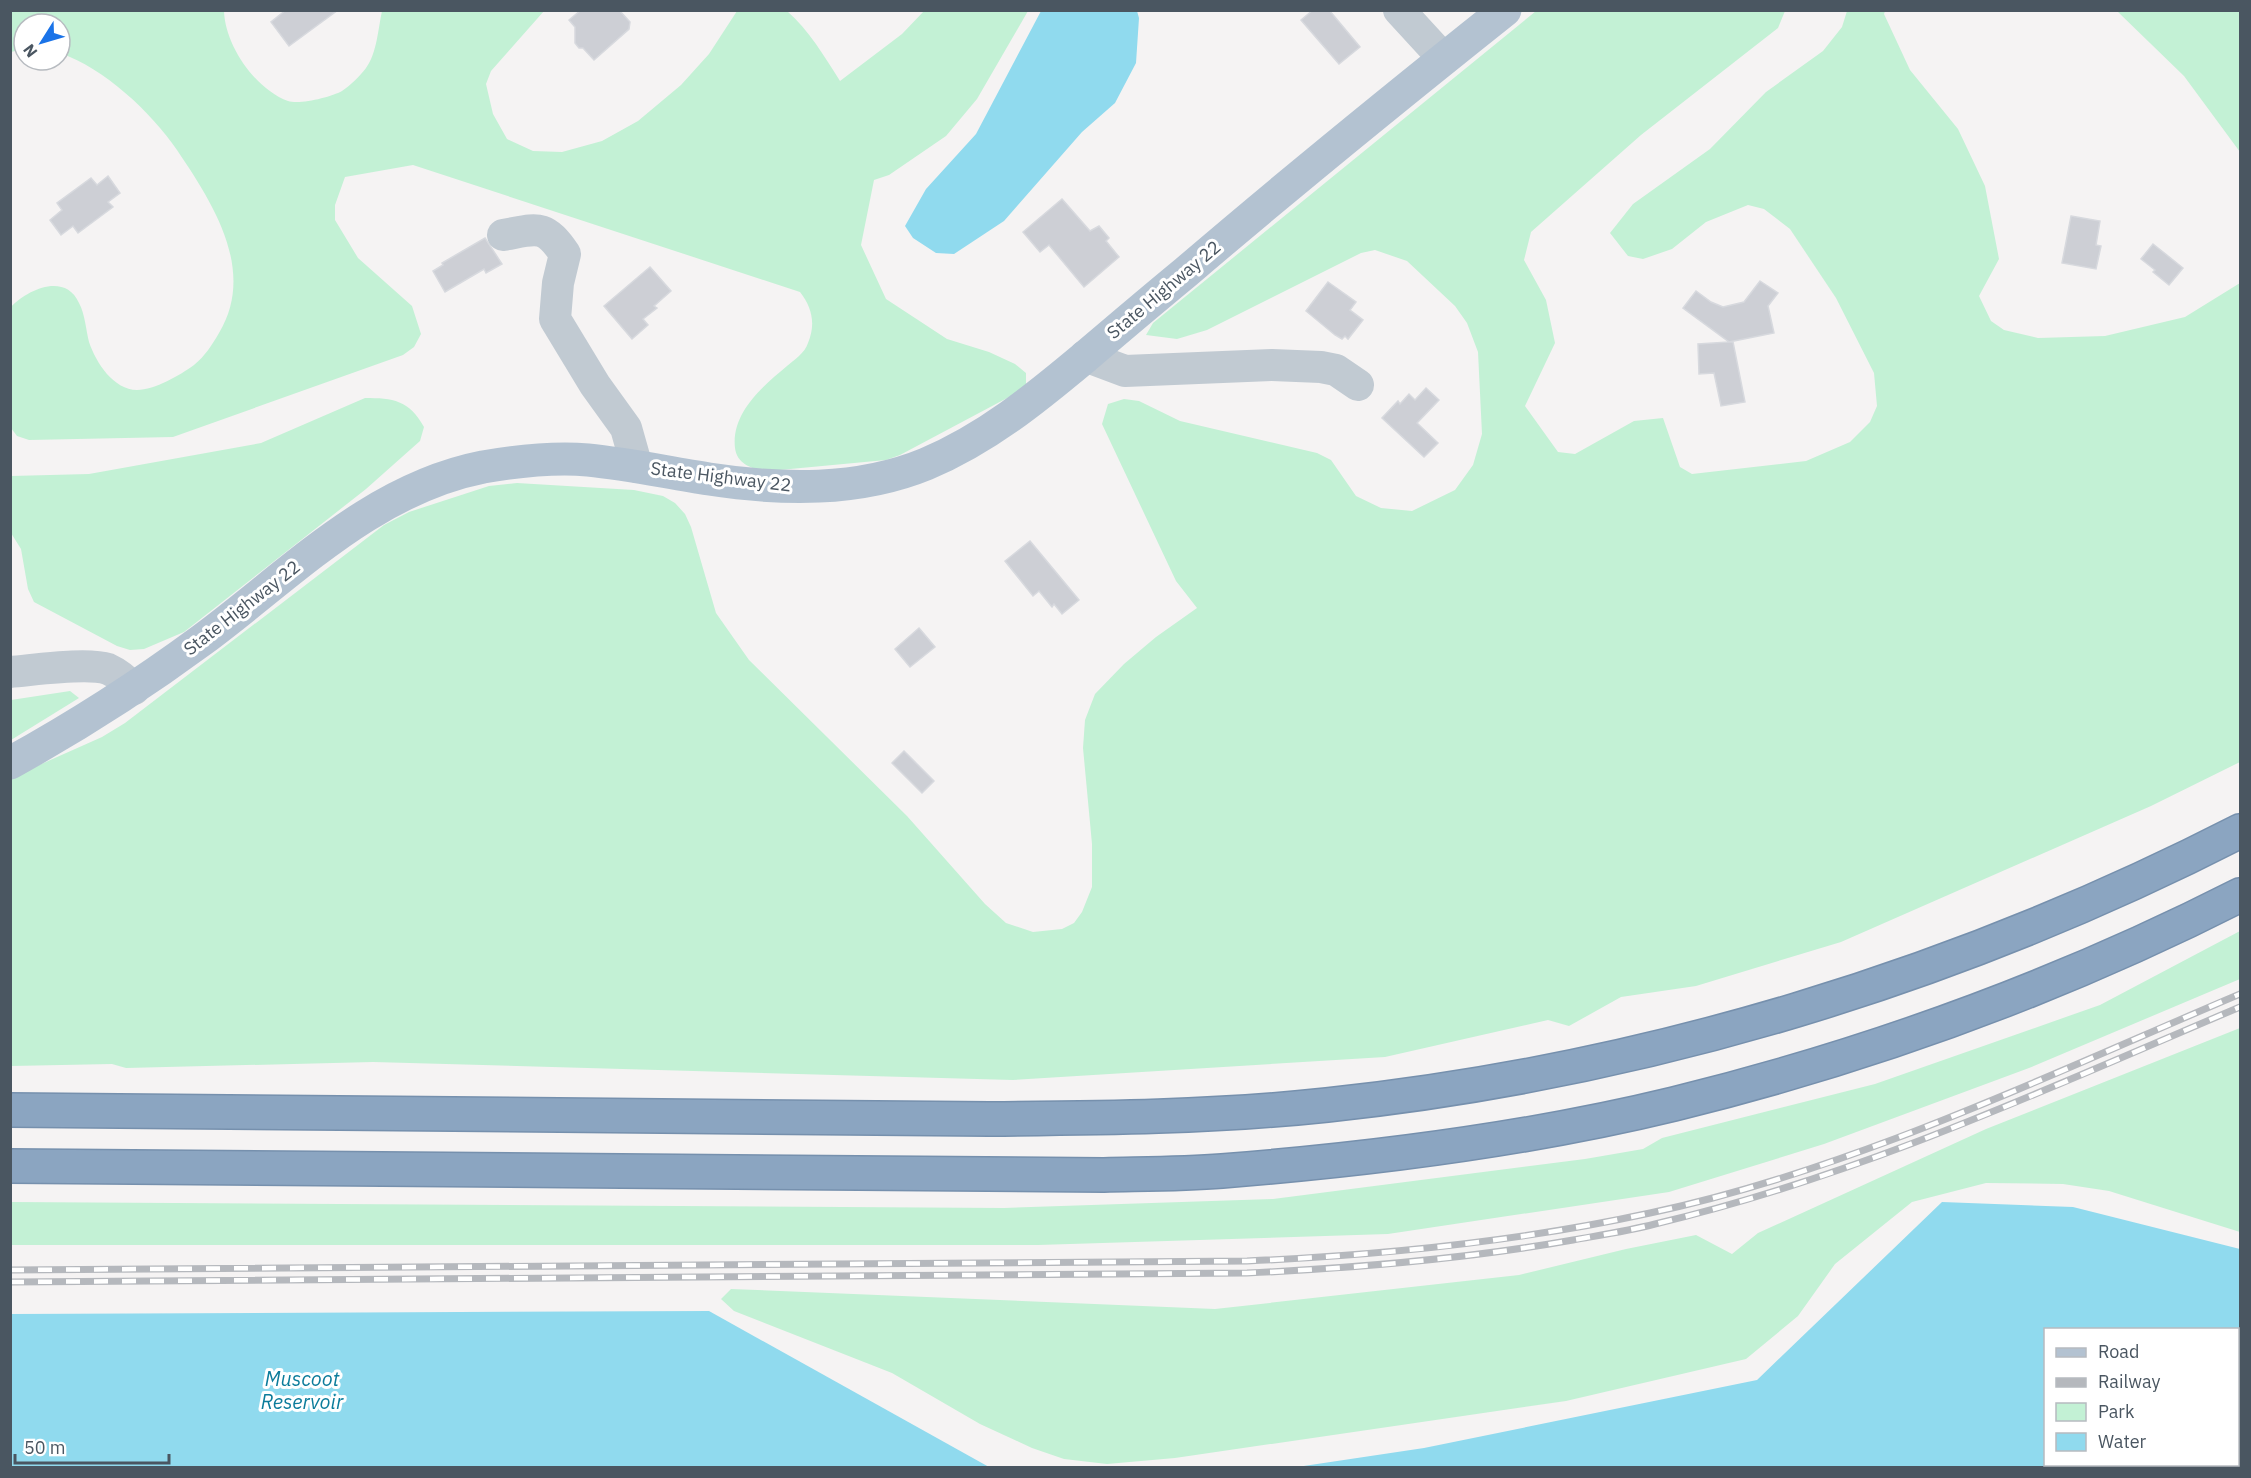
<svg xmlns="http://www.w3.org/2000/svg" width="2251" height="1478" font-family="'IBM Plex Sans',sans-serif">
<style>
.green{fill:#c3f1d5}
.water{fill:#90daee;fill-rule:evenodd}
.building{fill:#cdcfd5;stroke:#d7d9de;stroke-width:1.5}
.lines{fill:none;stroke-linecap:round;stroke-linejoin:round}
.highway-casing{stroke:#7690ad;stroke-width:36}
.minor{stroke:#c1cad2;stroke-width:32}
.major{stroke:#b3c2d1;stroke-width:33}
.highway{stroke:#8ba5c1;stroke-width:33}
.rail-casing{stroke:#b5b8bd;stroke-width:7}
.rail{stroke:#fff;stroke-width:4.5;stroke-dasharray:14;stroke-linecap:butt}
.labels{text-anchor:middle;stroke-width:6;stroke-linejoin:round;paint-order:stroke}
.street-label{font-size:18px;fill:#4a5661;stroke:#fff}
.water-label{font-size:20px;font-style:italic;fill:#0c7c9b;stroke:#fff}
</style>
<rect width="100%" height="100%" fill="#f5f3f3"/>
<!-- green -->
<g class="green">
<path d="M11,11H224C225,45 255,89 288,101C300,105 331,97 342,91C350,86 361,75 366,68C377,53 378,29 382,11H544L491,71L486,84L493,114L507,139L533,151L562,152L602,141L638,121L681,85L709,54L737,11H787C809,30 824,56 840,81L902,34L924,11H1028L977,99L946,136L889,175L874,180L861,245L886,299L947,339L989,352L1015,364L1026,373V388L900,455L886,460L769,471C754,470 737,465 735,448C731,413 763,386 787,366C794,360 805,353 808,343C816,324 812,307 800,292L413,165L345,177L335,205V220L358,258L412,306L421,334L414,347L403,355L173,437L29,440L17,436L11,428V307C27,290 65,272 79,303C85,314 86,330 89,342C96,363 114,390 137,390C155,390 180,375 194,365C205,356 212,345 219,333C257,270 212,202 177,150C151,112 104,68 60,53V24H24V49L11,52Z"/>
<path d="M1536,11H1785L1778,28L1641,135L1531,232L1524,260L1546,300L1555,343L1525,406L1558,452L1575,454L1634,421L1663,418L1680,467L1692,474L1806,461L1850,442L1870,422L1877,406L1874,373L1836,298L1790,229L1764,209L1748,205L1706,222L1672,249L1643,259L1628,256L1610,233L1633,204L1710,149L1766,92L1823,51L1842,27L1847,11H1885L1884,14L1910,70L1958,129L1985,186L1999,259L1979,296L1991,321L2004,330L2038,338L2105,336L2185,317L2240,283V762L2151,806L1841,942L1696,986L1621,997L1569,1026L1548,1020L1385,1057L1013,1080L373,1062L126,1068L112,1064L11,1066L10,778L102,737L125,723L384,525L409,512L489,486L517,483L634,490L663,496L675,503L685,514L691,527L716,613L749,660L907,816L985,904L1006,923L1033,932L1062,929L1074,923L1082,912L1092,887V844L1083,748L1085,720L1095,694L1124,664L1156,637L1197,608L1176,581L1102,424L1108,404L1124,399L1139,401L1180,421L1317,453L1331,460L1356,496L1381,508L1412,511L1455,490L1473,465L1482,434L1478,352L1467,323L1455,306L1407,261L1375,250L1361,253L1207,330L1177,339L1146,335L1153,323Z"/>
<path d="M2117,11H2240V152L2184,76Z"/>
<path d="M365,398C393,398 409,400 424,427L420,441L366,489L184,632L144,649L130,650L117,646L34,602L28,589L21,549L11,533V476L89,474L261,443Z"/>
<path d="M70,691L79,698L11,740V700Z"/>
<path d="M2240,931V979L2029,1068L1824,1144L1669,1192L1388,1234L1038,1245H11V1202L1004,1208L1273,1199L1585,1159L1643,1149L1662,1138L1875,1084L2100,1005Z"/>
<path d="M2240,1028V1232L2109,1191L2063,1184L1986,1183L1912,1202L1835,1264L1798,1316L1746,1359L1566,1401L1175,1458L1107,1464L1064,1459L1032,1448L980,1424L892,1373L734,1311L721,1299L731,1289L1215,1309L1519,1275L1626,1249L1696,1235L1732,1254L1758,1233L1986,1129Z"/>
</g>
<!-- water -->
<g class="water">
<path d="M1041,11H1137L1139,18L1136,63L1115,103L1082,132L1004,221L954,254L936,253L913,238L905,226L926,189L976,134Z"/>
<path d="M1942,1202L2073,1207L2240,1249V1467H1297L1424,1448L1757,1380ZM2046,1330H2238V1464H2046Z"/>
<path d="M709,1311L989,1467H11V1314Z"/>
</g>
<!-- building -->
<g class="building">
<path d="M286,10H338L289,46L271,22Z"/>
<path d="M581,10H619L630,22L629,29L594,60L583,48H579L575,43V27L569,20Z"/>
<path d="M1313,10H1329L1360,47L1339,64L1301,20Z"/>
<path d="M108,176L120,193L108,202L113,207L78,233L73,226L61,235L50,220L62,210L57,203L91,178L97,185Z"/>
<path d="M1062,199L1090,231L1099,226L1109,238L1106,241L1119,257L1084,287L1049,245L1040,252L1023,232Z"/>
<path d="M2071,216L2100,221L2096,245L2101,246L2096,269L2062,263Z"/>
<path d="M485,238L502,264L486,273L484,269L445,292L433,271L443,265L442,263Z"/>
<path d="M2153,244L2183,268L2169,285L2153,272L2155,270L2141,259Z"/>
<path d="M650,267L671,291L654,306L657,308L643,319L648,325L632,339L604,306Z"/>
<path d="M1760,281L1778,293L1768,306L1774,333L1729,342H1733L1745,402L1721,406L1714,373L1699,374L1698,344L1729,342L1683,308L1696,291L1711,302L1723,307L1744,302Z"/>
<path d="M1328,282L1356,302L1350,310L1363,320L1348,339L1345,336L1342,339L1335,335L1306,311Z"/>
<path d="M1426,388L1439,400L1417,423L1438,443L1424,457L1382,418L1398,401L1400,404L1409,394L1415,400Z"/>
<path d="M1030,541L1079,600L1062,614L1054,604L1052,607L1039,591L1033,596L1005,561Z"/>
<path d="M919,628L935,647L910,667L895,649Z"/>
<path d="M904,751L934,781L922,793L892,763Z"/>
</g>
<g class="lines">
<!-- highway casing -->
<g class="highway-casing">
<g id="highway">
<path d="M10,1110L989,1119C1101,1118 1215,1117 1327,1105C1646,1071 1955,977 2240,831"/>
<path d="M10,1166L1104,1175C1143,1174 1183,1174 1222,1171C1374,1159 1526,1140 1674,1104C1869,1056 2061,986 2240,895"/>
</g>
</g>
<!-- minor -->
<g class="minor">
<path d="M1399,10L1444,59"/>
<path d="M503,235C537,229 544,223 565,254L558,283L555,319L595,385L626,428L637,467"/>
<path d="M1085,356L1125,371L1272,365L1321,367L1336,370L1358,385"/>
<path d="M10,672C35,670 87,662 108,669C119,674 126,680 134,689"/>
</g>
<!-- major -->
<path class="major" d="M10,763C77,726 141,685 202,640C290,575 371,489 483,467C518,461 553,457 588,460C629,464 669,473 709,479C781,490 858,492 926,464C986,439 1036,398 1085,357C1119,328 1152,300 1186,272C1290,183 1397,96 1505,10"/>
<!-- highway -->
<use href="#highway" class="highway"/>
<!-- rail casing -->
<g class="rail-casing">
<g id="rail">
<path d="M10,1270L1247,1261C1383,1255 1517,1242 1650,1213C1852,1170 2051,1074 2240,994"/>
<path d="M10,1282L1247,1273C1357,1268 1465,1259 1573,1240C1601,1235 1628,1231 1655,1224C1859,1176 2049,1088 2240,1007"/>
</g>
</g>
<!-- rail -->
<use href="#rail" class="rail"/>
</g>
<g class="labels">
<!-- street labels -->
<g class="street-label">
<text transform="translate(1164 290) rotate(-40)" y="6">State Highway 22</text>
<text transform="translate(721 477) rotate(7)" y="6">State Highway 22</text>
<text transform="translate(242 608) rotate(-38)" y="6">State Highway 22</text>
</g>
<!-- water labels -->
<g class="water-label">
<text x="302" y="1386">Muscoot<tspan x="302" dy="23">Reservoir</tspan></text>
</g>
</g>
<!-- border -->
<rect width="2251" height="1478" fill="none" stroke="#4a5661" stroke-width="24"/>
<!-- legend -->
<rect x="2044" y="1328" width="195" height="138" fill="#ffffff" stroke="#b7bbc0" stroke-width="1.5"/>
<rect x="2056" y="1348" width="30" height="9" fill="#b3c2d1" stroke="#b7bbc0" stroke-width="1.5"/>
<text x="2098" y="1358" font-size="18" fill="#4a5661">Road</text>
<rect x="2056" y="1378" width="30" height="9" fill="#b5b8bd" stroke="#b7bbc0" stroke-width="1.5"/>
<text x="2098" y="1388" font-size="18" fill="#4a5661">Railway</text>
<rect x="2056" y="1403" width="30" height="18" fill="#c3f1d5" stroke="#b7bbc0" stroke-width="1.5"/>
<text x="2098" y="1418" font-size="18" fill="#4a5661">Park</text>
<rect x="2056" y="1433" width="30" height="18" fill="#90daee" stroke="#b7bbc0" stroke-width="1.5"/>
<text x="2098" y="1448" font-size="18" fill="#4a5661">Water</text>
<!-- north arrow -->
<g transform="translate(42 42) rotate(233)"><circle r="28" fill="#ffffff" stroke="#b7bbc0" stroke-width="1.5"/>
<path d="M0-4.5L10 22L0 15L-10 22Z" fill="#1a73e8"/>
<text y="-9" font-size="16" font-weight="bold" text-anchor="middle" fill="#4a5661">N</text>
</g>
<!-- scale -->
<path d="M15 1454v9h154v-9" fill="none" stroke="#4a5661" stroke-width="3"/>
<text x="24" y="1454" font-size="18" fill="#4a5661" stroke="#ffffff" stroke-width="4.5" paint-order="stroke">50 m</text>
</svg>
